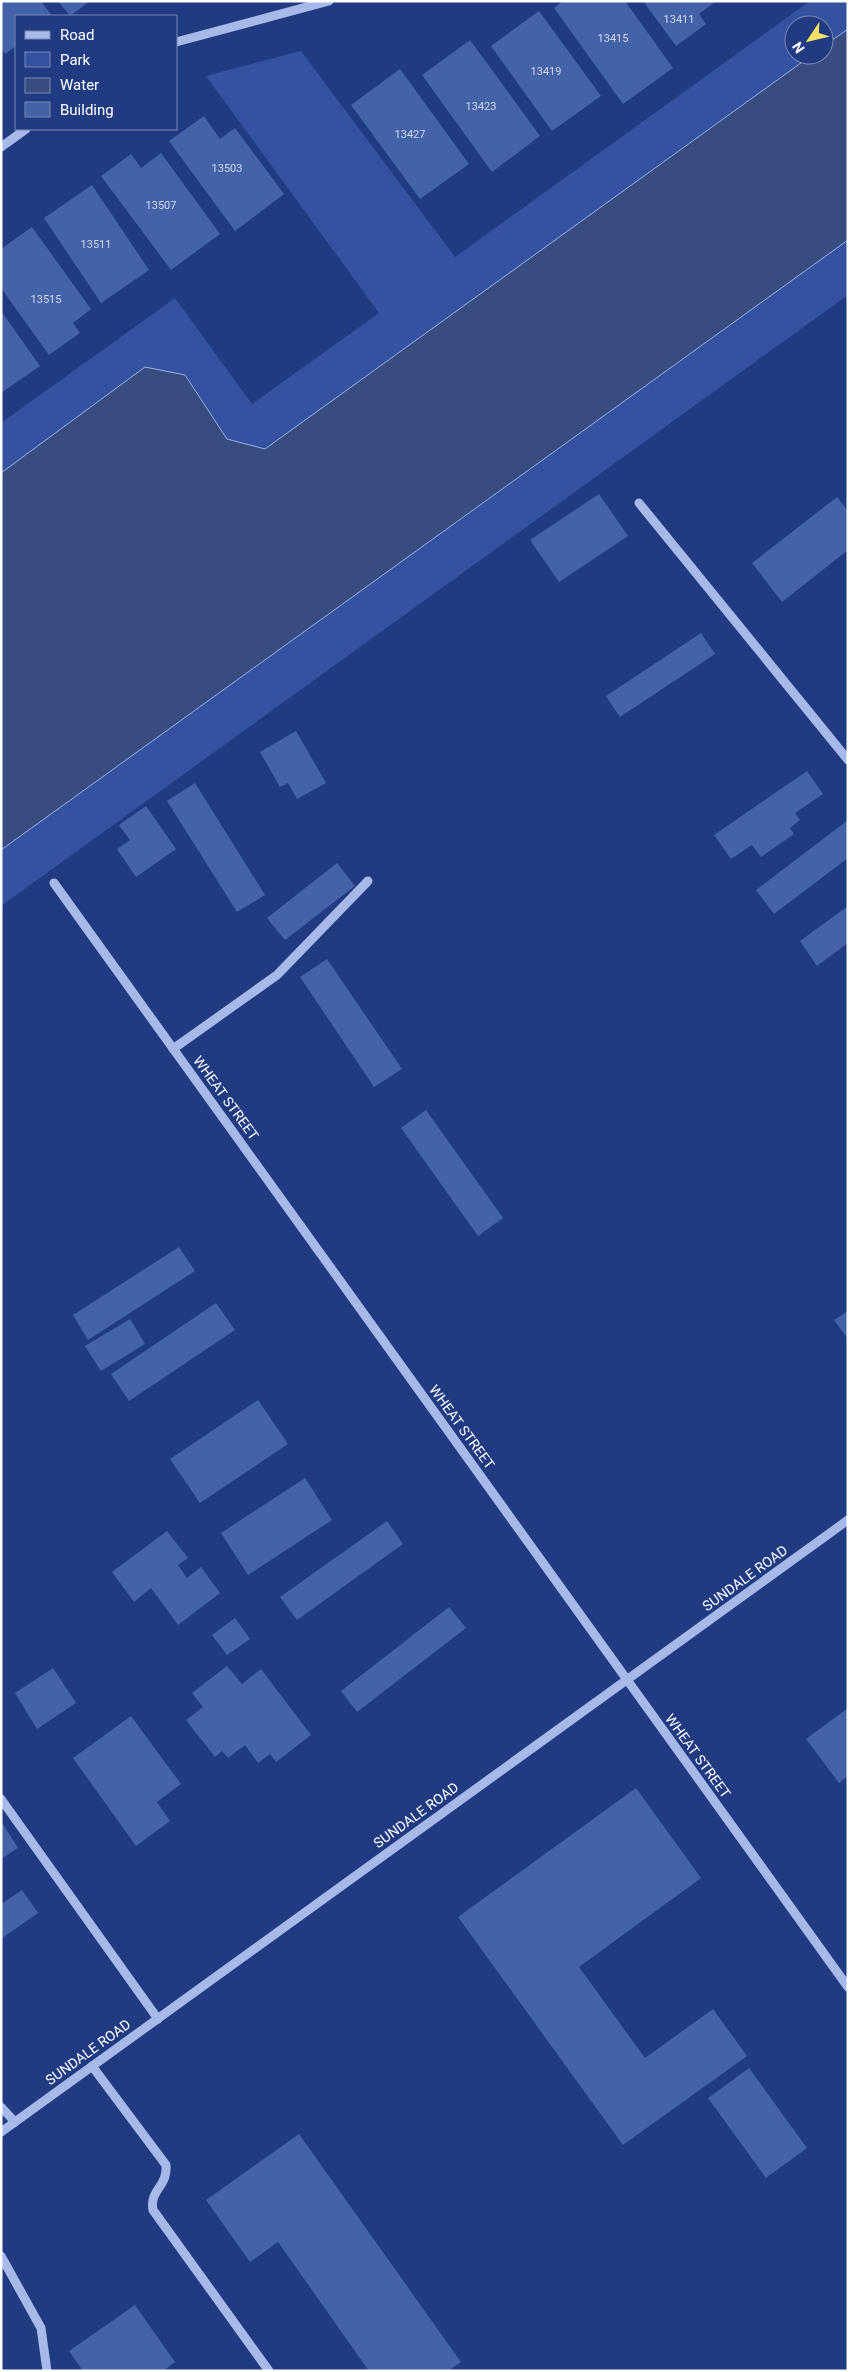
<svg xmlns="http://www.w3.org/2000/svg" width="849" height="2372" font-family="Roboto,sans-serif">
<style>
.green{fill:#34529f;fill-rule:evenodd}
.water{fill:#384c80;stroke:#99b2ea}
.building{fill:#4462a8}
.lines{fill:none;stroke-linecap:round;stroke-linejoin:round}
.minor{stroke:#a6b9e8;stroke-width:9}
.labels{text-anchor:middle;stroke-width:4.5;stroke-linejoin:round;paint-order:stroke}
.number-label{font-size:11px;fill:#d0d8e9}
.street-label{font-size:14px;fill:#fff;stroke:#203b81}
</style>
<rect width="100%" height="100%" fill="#203b81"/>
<!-- green -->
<path class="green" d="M810,1H848V295L1,906V423L175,298L252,404L379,313L206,76L301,51L455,257ZM794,25H824V55H794Z"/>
<!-- water -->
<path class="water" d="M848,29V240L1,850V473L145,367L185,375L227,439L265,449L812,55H824V46Z"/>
<!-- building -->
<g class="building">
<path d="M1,1H41L52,16H16V46L5,54L1,48Z"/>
<path d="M58,1H90L70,16Z"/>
<path d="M563,1H625L673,68L623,104L554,8Z"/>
<path d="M643,1H716L699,14L706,24L676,46Z"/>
<path d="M539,11L601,96L552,131L491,46Z"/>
<path d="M470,40L540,136L492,172L422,75Z"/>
<path d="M400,69L469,164L420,199L351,105Z"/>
<path d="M204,116L220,139L235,128L284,194L235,231L169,141Z"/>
<path d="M161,153L220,234L171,270L101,176L131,154L141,168Z"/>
<path d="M92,185L149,270L101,303L44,218Z"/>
<path d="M32,227L91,309L73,323L80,333L49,355L1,288V249Z"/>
<path d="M1,311L40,366L1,393Z"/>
<path d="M599,494L628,536L559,582L530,540Z"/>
<path d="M837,497L848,511V550L782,602L752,563Z"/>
<path d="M701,633L715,654L620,717L606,696Z"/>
<path d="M296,731L326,783L297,799L288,783L280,787L260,752Z"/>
<path d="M807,771L823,794L795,813L800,820L790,828L794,834L761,857L752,845L731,859L714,835Z"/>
<path d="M195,783L265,895L237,912L167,801Z"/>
<path d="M146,806L176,849L136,877L117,849L130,840L119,825Z"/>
<path d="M848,820V858L774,914L756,890Z"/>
<path d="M337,863L355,886L285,940L267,918Z"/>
<path d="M848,906V943L817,966L800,941Z"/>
<path d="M327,959L402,1069L374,1087L300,977Z"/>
<path d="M426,1110L503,1218L478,1236L401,1128Z"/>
<path d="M179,1247L195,1271L88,1340L73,1315Z"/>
<path d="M216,1303L235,1330L129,1401L111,1374Z"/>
<path d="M848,1311V1339L834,1320Z"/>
<path d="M130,1319L145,1344L101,1371L85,1346Z"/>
<path d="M258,1400L288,1444L200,1503L170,1459Z"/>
<path d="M305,1478L332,1520L248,1575L221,1533Z"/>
<path d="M387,1521L403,1544L297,1620L280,1597Z"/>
<path d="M167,1531L188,1558L178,1565L187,1578L201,1567L220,1593L178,1625L151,1588L134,1602L112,1572Z"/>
<path d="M449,1607L466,1628L357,1712L341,1691Z"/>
<path d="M235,1618L250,1639L227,1655L212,1635Z"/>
<path d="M227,1666L242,1684L261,1669L311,1735L276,1762L270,1754L258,1763L245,1745L228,1758L222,1751L215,1757L186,1720L203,1707L192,1693Z"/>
<path d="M53,1668L76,1703L37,1729L15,1693Z"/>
<path d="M848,1708V1776L839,1783L806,1739Z"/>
<path d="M131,1716L181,1784L157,1802L170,1821L136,1846L73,1758Z"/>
<path d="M636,1788L701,1878L579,1967L645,2058L713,2009L747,2056L623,2145L458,1917Z"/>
<path d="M1,1821L18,1848L1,1859Z"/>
<path d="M22,1890L38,1913L1,1939V1904Z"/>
<path d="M749,2068L807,2148L766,2178L708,2098Z"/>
<path d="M299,2134L461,2362L448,2371H369L278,2242L250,2262L206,2200Z"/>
<path d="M135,2305L175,2362L163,2371H83L69,2351Z"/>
</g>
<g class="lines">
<!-- minor -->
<g class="minor">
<path d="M176,42L329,1"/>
<path d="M1,147L26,129"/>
<path d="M639,503L848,760"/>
<path d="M54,883L848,1987"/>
<path d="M173,1049L277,975L368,881"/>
<path d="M1,1799L158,2019"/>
<path d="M92,2066L166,2165C168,2187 149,2190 153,2210L269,2371"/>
<path d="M1,2107L15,2122"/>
<path d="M1,2132L848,1520"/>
<path d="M1,2256L41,2328L47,2371"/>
</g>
</g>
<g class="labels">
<!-- number labels -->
<g class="number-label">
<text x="679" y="23">13411</text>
<text x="613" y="42">13415</text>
<text x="546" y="75">13419</text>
<text x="481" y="110">13423</text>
<text x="410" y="138">13427</text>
<text x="227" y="172">13503</text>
<text x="161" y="209">13507</text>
<text x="96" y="248">13511</text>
<text x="46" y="303">13515</text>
</g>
<!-- street labels -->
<g class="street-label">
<text transform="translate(226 1098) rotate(54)" y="5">WHEAT STREET</text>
<text transform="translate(462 1427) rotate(54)" y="5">WHEAT STREET</text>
<text transform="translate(745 1578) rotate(-36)" y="5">SUNDALE ROAD</text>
<text transform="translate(698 1756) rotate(54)" y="5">WHEAT STREET</text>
<text transform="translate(416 1815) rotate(-36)" y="5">SUNDALE ROAD</text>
<text transform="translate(88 2052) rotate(-36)" y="5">SUNDALE ROAD</text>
</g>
</g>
<!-- border -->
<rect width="849" height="2372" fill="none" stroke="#ffffff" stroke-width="5"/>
<!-- legend -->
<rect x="15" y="15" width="162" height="115" fill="#203b81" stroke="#7989b3"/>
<rect x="25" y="31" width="25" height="8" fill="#a6b9e8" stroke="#7989b3"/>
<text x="60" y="40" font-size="15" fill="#ffffff">Road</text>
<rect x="25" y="52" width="25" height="15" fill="#34529f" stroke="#7989b3"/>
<text x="60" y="65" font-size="15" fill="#ffffff">Park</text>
<rect x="25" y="78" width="25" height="15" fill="#384c80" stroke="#7989b3"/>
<text x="60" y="90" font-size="15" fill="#ffffff">Water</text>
<rect x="25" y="102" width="25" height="15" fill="#4462a8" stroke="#7989b3"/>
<text x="60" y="115" font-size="15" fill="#ffffff">Building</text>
<!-- north arrow -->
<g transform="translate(809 40) rotate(235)"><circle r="24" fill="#203b81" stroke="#7989b3"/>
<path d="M0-4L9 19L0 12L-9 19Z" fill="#f6e366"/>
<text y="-8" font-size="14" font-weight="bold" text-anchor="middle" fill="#ffffff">N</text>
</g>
</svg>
